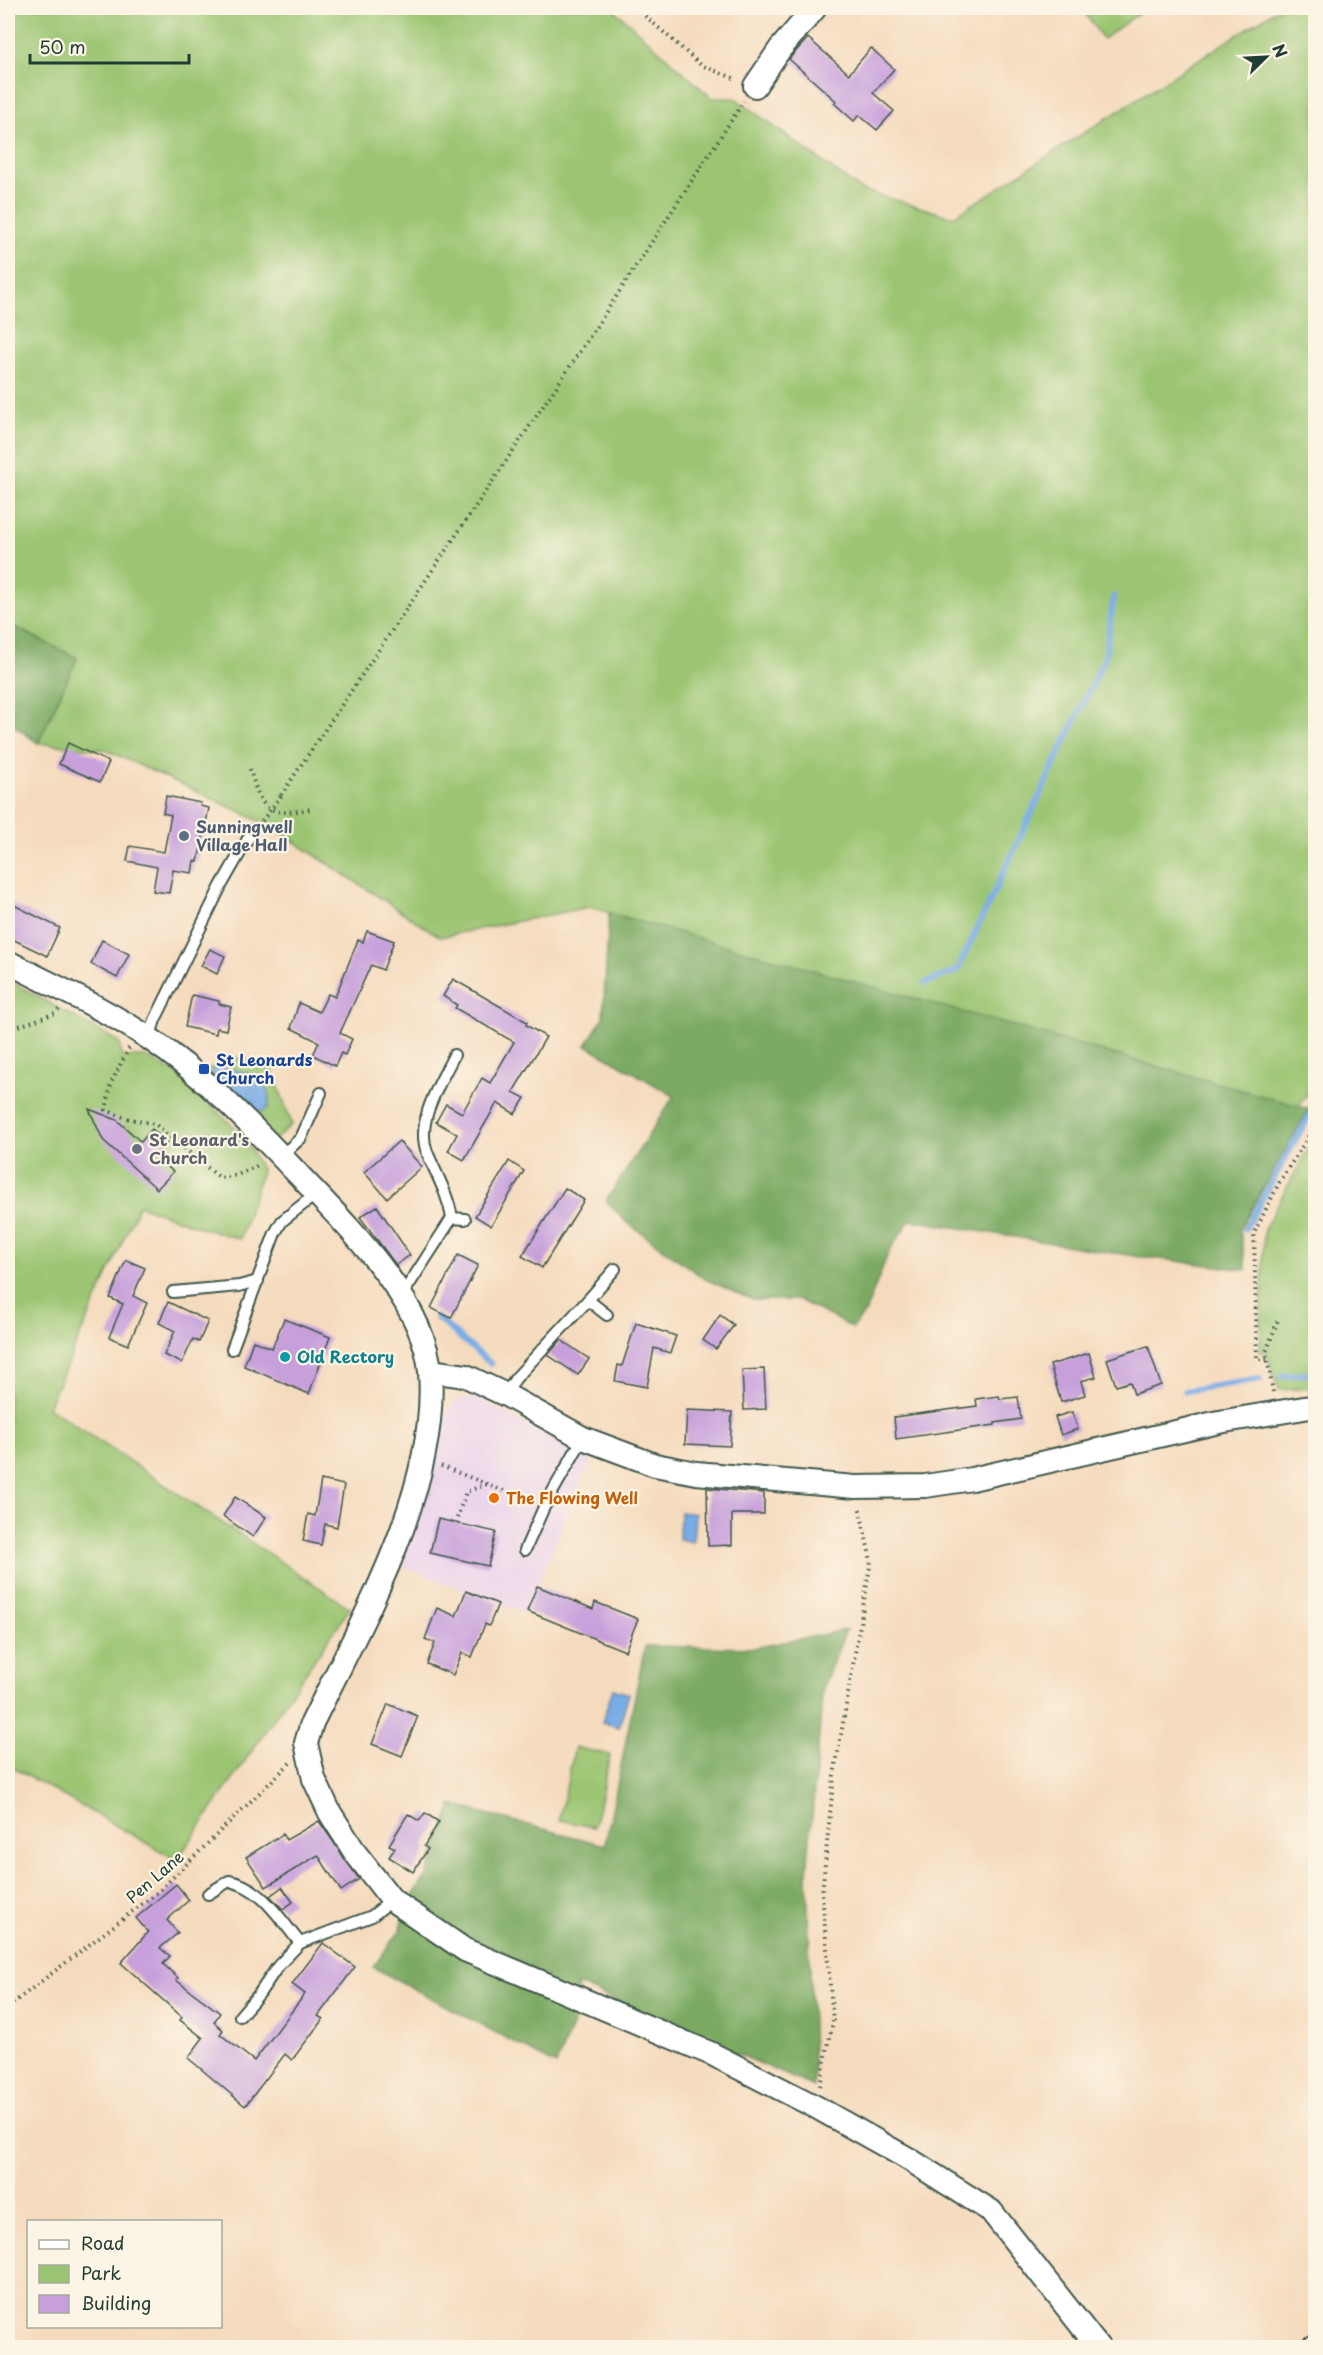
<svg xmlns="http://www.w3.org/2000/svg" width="1323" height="2355" font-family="'Playpen Sans',sans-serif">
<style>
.built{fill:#ead1ec}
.green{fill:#9bc572;stroke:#5d8153;stroke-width:1.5}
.forest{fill:#7caa64;stroke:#4e744c;stroke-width:1.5}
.water{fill:#78ace5;stroke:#4c748c;stroke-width:1.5}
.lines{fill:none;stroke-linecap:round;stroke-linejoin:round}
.stream{stroke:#78ace5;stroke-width:6}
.building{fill:#c69fdb}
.lane-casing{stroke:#3f5549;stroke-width:14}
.street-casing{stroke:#3f5549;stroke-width:26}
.path{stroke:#3f5549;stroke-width:4;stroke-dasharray:1.5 4.5;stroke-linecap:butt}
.lane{stroke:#fff;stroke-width:10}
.street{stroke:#fff;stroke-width:22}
.service-dot{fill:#5c6f8a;stroke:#fcf5e5;stroke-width:2}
.transit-dot{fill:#1a4fb4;stroke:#fcf5e5;stroke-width:2}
.worship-dot{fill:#6b7280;stroke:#fcf5e5;stroke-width:2}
.culture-dot{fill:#0f9aa8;stroke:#fcf5e5;stroke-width:2}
.food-dot{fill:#e8710a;stroke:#fcf5e5;stroke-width:2}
.labels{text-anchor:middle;stroke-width:4.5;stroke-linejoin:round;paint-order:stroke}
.service-label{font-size:16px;font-weight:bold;fill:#4e5e75;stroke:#fcf5e5;text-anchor:start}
.transit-label{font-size:16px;font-weight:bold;fill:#164399;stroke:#fcf5e5;text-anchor:start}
.worship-label{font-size:16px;font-weight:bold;fill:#5b616d;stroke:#fcf5e5;text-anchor:start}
.culture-label{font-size:16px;font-weight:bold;fill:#0d838f;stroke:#fcf5e5;text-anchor:start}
.food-label{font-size:16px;font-weight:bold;fill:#c56008;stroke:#fcf5e5;text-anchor:start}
.street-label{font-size:16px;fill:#1f3d34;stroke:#fcf5e5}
</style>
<rect width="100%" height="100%" fill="#fcf5e5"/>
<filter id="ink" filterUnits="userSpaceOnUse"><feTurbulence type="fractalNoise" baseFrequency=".0167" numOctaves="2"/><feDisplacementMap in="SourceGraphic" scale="12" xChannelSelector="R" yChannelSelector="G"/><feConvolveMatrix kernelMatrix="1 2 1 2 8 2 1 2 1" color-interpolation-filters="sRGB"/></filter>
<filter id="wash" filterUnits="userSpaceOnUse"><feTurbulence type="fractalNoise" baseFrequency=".008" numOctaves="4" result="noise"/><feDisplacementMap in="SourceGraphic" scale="24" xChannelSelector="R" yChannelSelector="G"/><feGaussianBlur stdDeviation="1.35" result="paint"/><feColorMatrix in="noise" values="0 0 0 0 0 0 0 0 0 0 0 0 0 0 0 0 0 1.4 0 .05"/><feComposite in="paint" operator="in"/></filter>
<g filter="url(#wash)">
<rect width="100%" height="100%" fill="#f5dbbe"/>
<!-- built -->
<path class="built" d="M474,1396L591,1461L525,1613L398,1565L448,1410L457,1400Z"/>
<!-- green -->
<g class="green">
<path d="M8,8H612L712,98H735L861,190L953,217L1279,8H1315L1316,1082L1296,1110L589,907L440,937L275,829L237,810L106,750L38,743L77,658L8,624Z"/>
<path d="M1081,8H1146L1103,39Z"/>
<path d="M8,980L119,1042L122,1057H146L173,1071L243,1135L262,1171L240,1239L193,1225L139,1205L48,1407L350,1608L177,1860L8,1765Z"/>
<path d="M239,1057L272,1069L292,1124L275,1140L205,1070Z"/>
<path d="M1315,1137V1388L1279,1390L1266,1352H1260L1264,1229Z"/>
<path d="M575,1747L610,1755L594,1827L559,1820Z"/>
</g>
<!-- forest -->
<g class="forest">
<path d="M8,624L77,658L38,743L8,721Z"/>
<path d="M609,913L1309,1109L1240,1229L1246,1270L1113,1253L910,1220L889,1251L866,1311L853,1328L799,1300H753L705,1279L624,1220L606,1201L674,1096L586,1045L603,1018Z"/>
<path d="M846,1630L823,1687L807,1874L814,2087L577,1984L579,2010L556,2065L373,1967L400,1931L408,1903L426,1877L452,1805L605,1845L645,1646L754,1648Z"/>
</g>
<!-- water -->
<g class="water">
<path d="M215,1067C240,1069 275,1075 268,1108L261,1112C242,1106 226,1087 212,1074Z"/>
<path d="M680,1512L695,1514L693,1542L679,1539Z"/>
<path d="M613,1689L629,1694L619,1727L602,1722Z"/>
</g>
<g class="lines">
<!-- stream -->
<g class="stream">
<path d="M925,983L957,971L1105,657L1114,596"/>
<path d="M1245,1229L1316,1104"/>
<path d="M436,1317L491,1364"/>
<path d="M1282,1376L1316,1373"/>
<path d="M1185,1391L1260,1379"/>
</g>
</g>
<g id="blocks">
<!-- building -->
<g class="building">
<path d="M808,38L849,74L871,48L894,69L873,93L894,111L877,130L859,115L854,121L834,103L836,101L789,59Z"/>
<path d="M68,743L109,762L100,782L59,764Z"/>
<path d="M166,796L201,803L200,806L209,808L198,862L194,861L192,873L173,870L169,893L153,891L157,867L127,861L130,846L164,852L171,815L163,813Z"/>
<path d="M8,902L60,928L47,956L8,937Z"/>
<path d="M367,931L394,941L383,970L371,965L340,1033L352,1039L345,1055L341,1053L335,1066L313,1055L319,1042L291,1028L299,1003L319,1012L328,994L335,997L358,940L363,942Z"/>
<path d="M102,940L129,954L117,978L91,964Z"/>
<path d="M210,949L225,956L217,974L201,966Z"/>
<path d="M453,979L527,1022L526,1025L546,1037L513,1092L525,1098L515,1114L497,1103L464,1160L448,1151L457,1134L436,1122L446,1104L462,1113L482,1078L490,1083L514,1042L455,1008L457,1005L443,996Z"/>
<path d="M192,995L219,1001V1004L231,1007L226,1030L217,1028L216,1034L185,1027Z"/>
<path d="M89,1109L117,1120L141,1142L152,1129L167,1143L156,1155L173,1172L157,1189L103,1140Z"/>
<path d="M399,1141L422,1167L387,1198L364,1172Z"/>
<path d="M509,1161L524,1171L491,1226L475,1216Z"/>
<path d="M565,1188L584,1200L542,1268L522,1256Z"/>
<path d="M377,1206L410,1255L396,1265L360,1217Z"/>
<path d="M458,1255L478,1265L451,1318L431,1308Z"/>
<path d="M126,1260L145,1268L133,1296L147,1303L128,1345L109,1337L123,1304L110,1298Z"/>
<path d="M168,1302L208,1321L199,1342L193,1339L182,1363L164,1355L175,1331L159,1323Z"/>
<path d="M720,1315L734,1325L716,1349L703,1340Z"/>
<path d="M284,1319L330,1337L309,1394L244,1366L253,1341L272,1348Z"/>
<path d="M636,1323L676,1336L670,1353L654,1348L647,1387L615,1381L618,1365L622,1366Z"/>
<path d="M561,1340L589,1359L578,1375L548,1355Z"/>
<path d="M1148,1346L1161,1385L1134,1394L1130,1382L1116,1386L1107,1359Z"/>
<path d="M1089,1353L1096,1377L1081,1381L1085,1395L1061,1402L1050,1365Z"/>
<path d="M764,1369L766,1409L744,1410L742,1370Z"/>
<path d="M999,1396L1000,1399L1018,1397L1021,1419L995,1423V1425L896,1439L894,1417L977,1406L976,1399Z"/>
<path d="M687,1410L732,1412L730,1446L685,1444Z"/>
<path d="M1072,1412L1078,1429L1061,1435L1055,1417Z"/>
<path d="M321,1480L344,1485L337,1527L325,1524L321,1545L303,1541L308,1514L315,1516Z"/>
<path d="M707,1488L764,1493V1514H732V1545L708,1546Z"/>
<path d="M235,1497L266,1517L253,1537L223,1516Z"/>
<path d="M438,1519L496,1532L488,1566L430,1553Z"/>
<path d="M537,1586L593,1609L595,1602L638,1619L625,1651L527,1611Z"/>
<path d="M466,1591L498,1604L489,1626L485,1624L472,1657L462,1653L453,1675L427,1664L435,1643L425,1639L437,1608L456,1616Z"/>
<path d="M388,1704L418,1716L402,1756L372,1744Z"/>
<path d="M425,1813L439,1822L424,1846L428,1849L413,1872L389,1857L395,1848L389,1845L408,1814L419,1821Z"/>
<path d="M319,1821L359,1879L341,1891L318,1855L266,1887L246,1857L283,1834L286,1840Z"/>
<path d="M176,1884L189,1900L167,1920L178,1933L160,1948L170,1956L163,1964L178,1978L176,1980L220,2013L214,2022L223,2030L220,2034L254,2061L305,1994L292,1984L323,1943L355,1967L318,2016L323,2019L292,2060L285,2054L245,2106L188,2058L203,2038L180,2020L182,2017L121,1963L148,1932L136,1918Z"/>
<path d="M282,1887L293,1902L283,1909L270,1896Z"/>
</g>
</g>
</g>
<g filter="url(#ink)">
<use href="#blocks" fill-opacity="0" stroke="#3f5549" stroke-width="1.5"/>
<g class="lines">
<!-- lane casing -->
<g class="lane-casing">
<g id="lane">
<path d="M149,1039L155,1020L221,886L253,830"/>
<path d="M281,1156L301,1138L321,1093"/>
<path d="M452,1218L465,1219"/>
<path d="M173,1292L239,1286L258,1281"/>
<path d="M401,1297L452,1218C448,1194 436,1174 427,1152C415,1121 441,1082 454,1055"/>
<path d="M588,1300L615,1269"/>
<path d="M232,1349L275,1233L282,1221L316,1194"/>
<path d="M506,1395L515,1379L588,1300L607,1315"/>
<path d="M525,1550L544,1507L583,1438"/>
<path d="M208,1894L229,1881C261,1886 280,1919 300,1943"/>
<path d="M240,2016L259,1994L278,1966L300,1943L372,1916L392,1900"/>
</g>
</g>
<!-- street casing -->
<g class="street-casing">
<g id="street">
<path d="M755,86L780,49L815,8"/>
<path d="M8,962C55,987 106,1009 150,1039C206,1077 253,1127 299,1175C346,1225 425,1301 430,1372C439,1488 362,1621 312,1723L306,1743L314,1779L330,1813L356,1854L392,1900L465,1950L712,2054L816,2107L907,2158L991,2211L1099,2348"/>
<path d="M430,1371L466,1376L506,1395L583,1438L655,1465L696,1473L855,1487L925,1486L972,1479L1219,1422L1316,1406"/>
<path d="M1311,2348L1316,2346"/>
</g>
</g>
<!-- path -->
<g class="path">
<path d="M636,8L701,65L736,79"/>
<path d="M250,769C261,810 267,817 310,809"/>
<path d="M281,795L587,341L744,101"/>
<path d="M262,821L281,796"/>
<path d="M8,1030L56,1013L59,1009"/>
<path d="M129,1048L111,1083L106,1110L125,1118L155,1124L220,1178L237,1175L259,1165"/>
<path d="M1267,1359H1257L1254,1233L1279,1183L1316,1124"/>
<path d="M1273,1392L1266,1352L1279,1317"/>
<path d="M441,1466L532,1502"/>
<path d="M457,1518L466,1492L487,1484"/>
<path d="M8,2007L159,1891L290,1763"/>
<path d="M820,2086L833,2021L822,1893L834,1775L871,1561L859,1506"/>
</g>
<!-- lane -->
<use href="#lane" class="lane"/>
<!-- street -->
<use href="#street" class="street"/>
</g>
</g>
<!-- markers -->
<circle class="service-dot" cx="184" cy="836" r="6"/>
<rect class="transit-dot" x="198" y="1063" width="12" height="12" rx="3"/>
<circle class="worship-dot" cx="137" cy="1149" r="6"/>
<circle class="culture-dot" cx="285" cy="1357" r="6"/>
<circle class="food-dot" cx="494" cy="1498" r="6"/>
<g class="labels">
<!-- service labels -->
<g class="service-label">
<text x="196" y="833">Sunningwell<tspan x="196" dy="18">Village Hall</tspan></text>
</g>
<!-- transit labels -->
<g class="transit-label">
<text x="216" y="1066">St Leonards<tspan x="216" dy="18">Church</tspan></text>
</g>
<!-- worship labels -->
<g class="worship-label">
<text x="149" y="1146">St Leonard's<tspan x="149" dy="18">Church</tspan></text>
</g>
<!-- culture labels -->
<g class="culture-label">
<text x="297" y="1363">Old Rectory</text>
</g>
<!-- food labels -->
<g class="food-label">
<text x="506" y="1504">The Flowing Well</text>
</g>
<!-- street labels -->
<g class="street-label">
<text transform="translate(155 1877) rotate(-41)" y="6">Pen Lane</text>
</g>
</g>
<!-- margin -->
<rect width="1323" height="2355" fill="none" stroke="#fcf5e5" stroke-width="30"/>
<!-- legend -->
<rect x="27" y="2220" width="195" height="108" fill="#fcf5e5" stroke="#a4ab9e" stroke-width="1.5"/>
<rect x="39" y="2240" width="30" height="9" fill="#ffffff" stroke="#a4ab9e" stroke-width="1.5"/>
<text x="81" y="2250" font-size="18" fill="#1f3d34">Road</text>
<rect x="39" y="2265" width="30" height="18" fill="#9bc572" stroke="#a4ab9e" stroke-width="1.5"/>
<text x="81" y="2280" font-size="18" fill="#1f3d34">Park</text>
<rect x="39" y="2295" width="30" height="18" fill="#c69fdb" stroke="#a4ab9e" stroke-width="1.5"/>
<text x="81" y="2310" font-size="18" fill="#1f3d34">Building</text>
<!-- north arrow -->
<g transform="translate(1266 57) rotate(66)" stroke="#fcf5e5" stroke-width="4.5" paint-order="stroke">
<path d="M0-4.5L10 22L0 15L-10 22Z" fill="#1f3d34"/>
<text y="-9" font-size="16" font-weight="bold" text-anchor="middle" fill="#1f3d34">N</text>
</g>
<!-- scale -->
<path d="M30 54v9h159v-9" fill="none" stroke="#1f3d34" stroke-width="3"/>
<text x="39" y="54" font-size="18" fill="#1f3d34" stroke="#fcf5e5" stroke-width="4.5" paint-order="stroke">50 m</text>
</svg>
